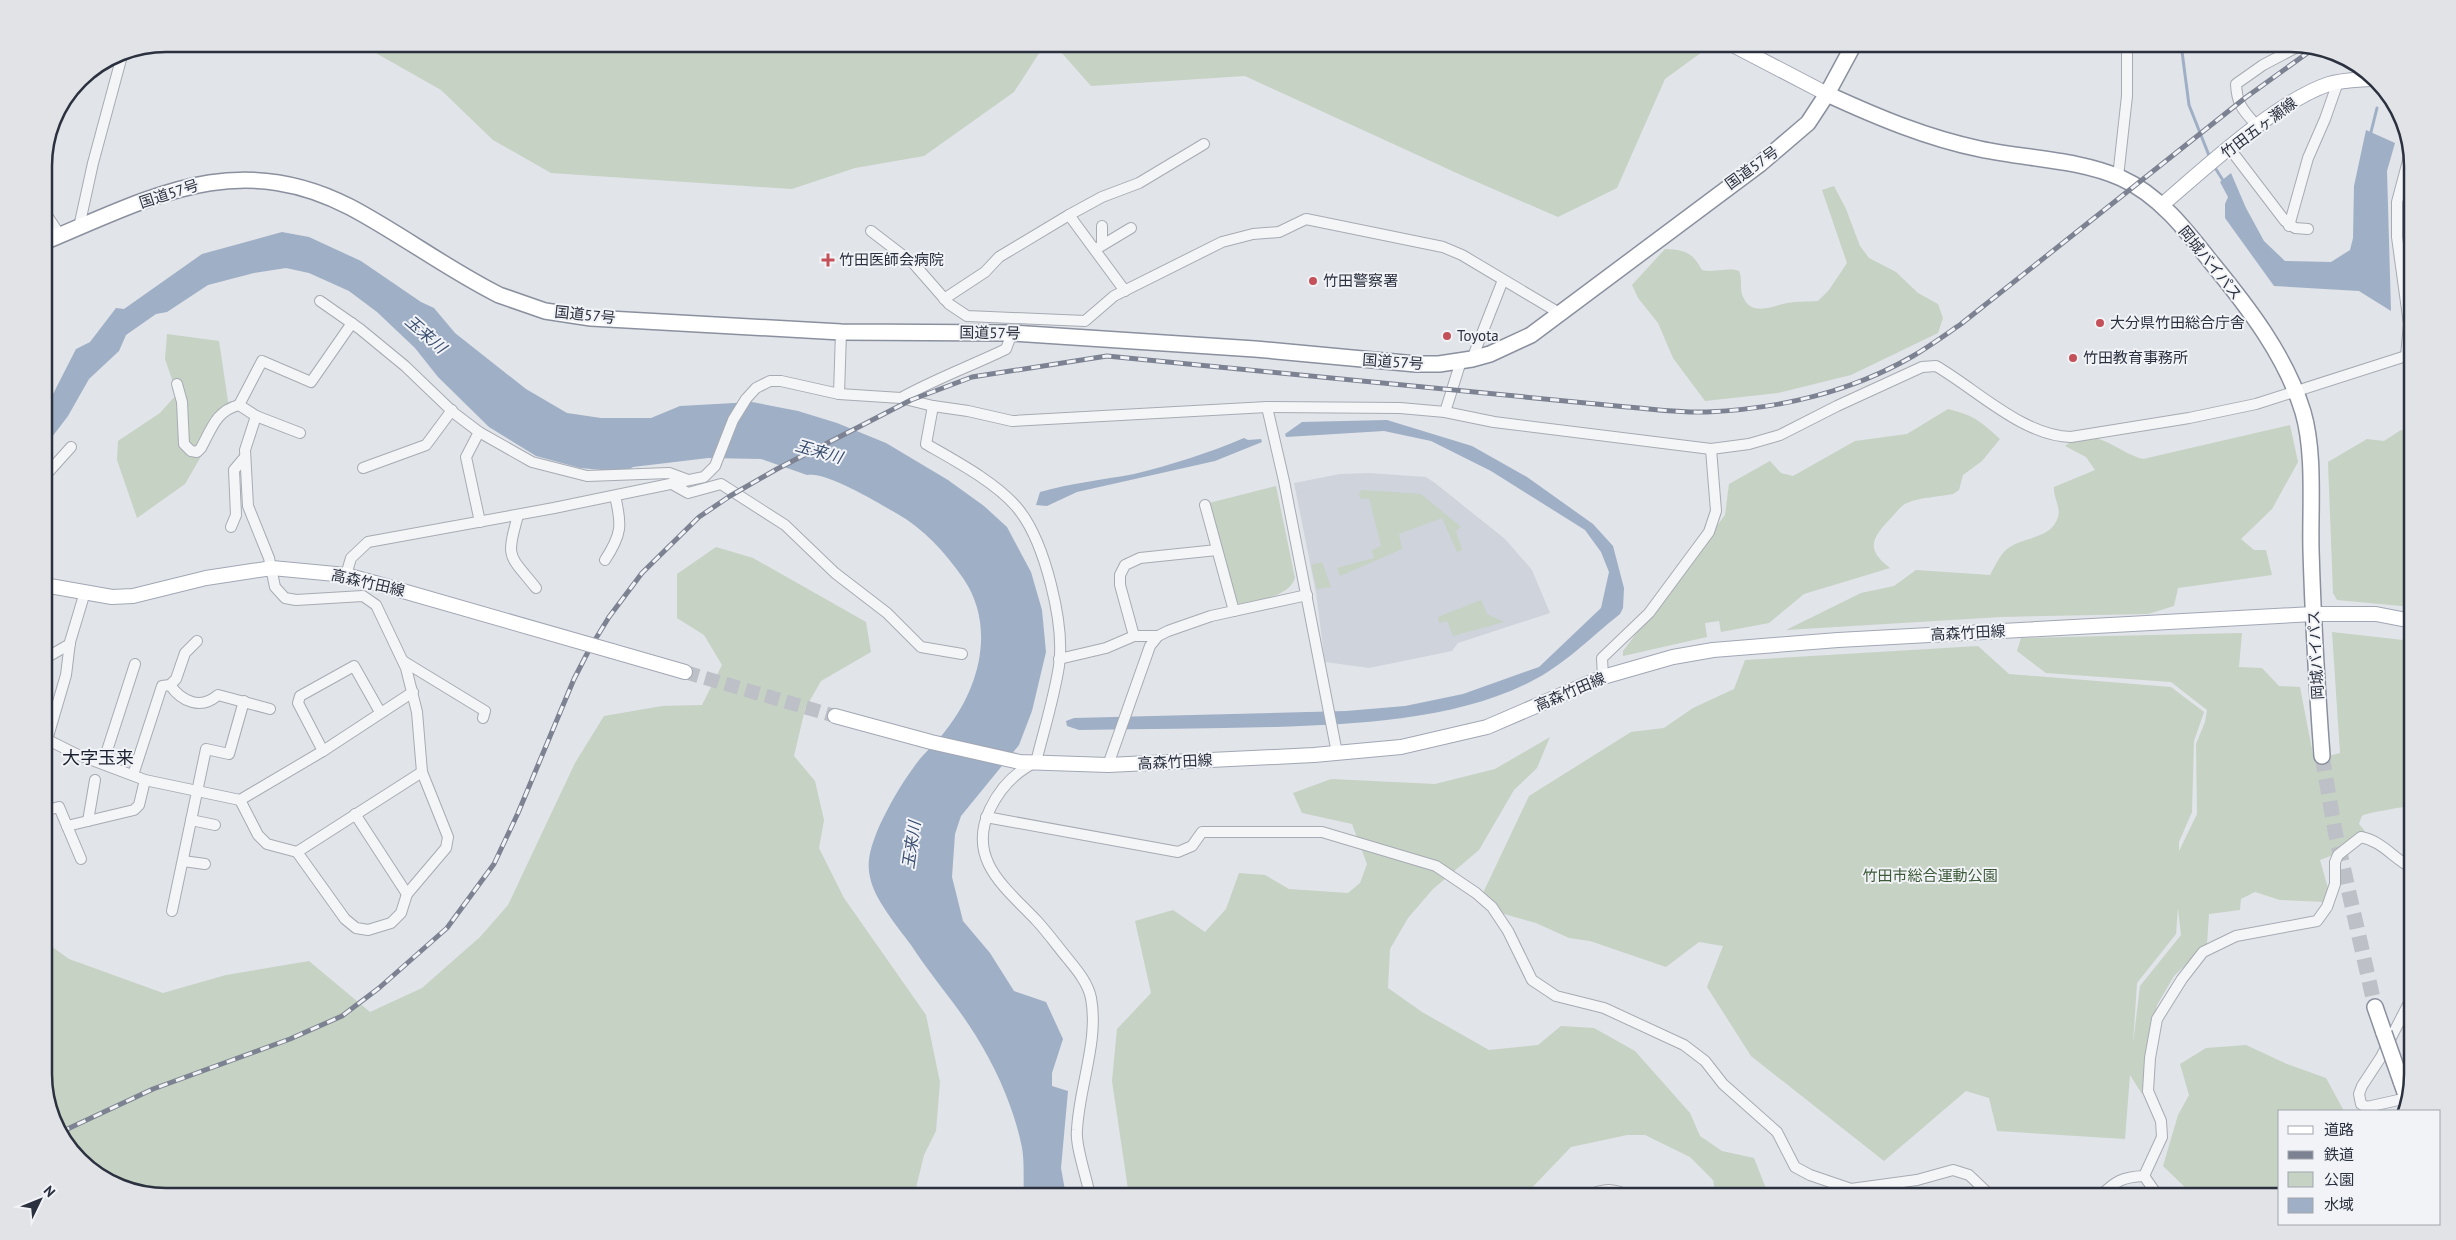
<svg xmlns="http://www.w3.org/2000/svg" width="2456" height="1240" font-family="'PT Sans','Noto Sans JP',sans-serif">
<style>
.built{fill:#cfd3db}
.green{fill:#c6d2c3;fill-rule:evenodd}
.water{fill:#9fafc6}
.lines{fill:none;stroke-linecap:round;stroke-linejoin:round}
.stream{stroke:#9fafc6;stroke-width:3}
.major-tunnel{stroke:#bdc0c7;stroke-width:14;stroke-dasharray:14 7;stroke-linecap:butt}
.highway-tunnel{stroke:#bdc0c7;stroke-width:15;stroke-dasharray:15 8;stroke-linecap:butt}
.minor-casing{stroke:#a7abb3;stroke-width:12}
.major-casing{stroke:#a1a7b4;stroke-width:16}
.highway-casing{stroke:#8a909e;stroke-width:18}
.minor{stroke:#f4f5f7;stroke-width:10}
.major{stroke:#fff;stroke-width:14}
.highway{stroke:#fff;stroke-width:15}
.rail-casing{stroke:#7c8291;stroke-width:5}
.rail{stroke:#f1f3f6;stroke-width:3;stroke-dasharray:9;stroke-linecap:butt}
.major-bridge-casing{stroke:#a1a7b4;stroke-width:16;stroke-linecap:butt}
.highway-bridge-casing{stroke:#8a909e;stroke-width:18;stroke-linecap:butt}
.major-bridge{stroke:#fff;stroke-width:14}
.highway-bridge{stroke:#fff;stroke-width:15}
.poi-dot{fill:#c45059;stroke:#f1f3f6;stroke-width:2}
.labels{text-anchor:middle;stroke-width:4;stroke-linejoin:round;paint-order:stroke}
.street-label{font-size:15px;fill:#2b313f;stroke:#f1f3f6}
.poi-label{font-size:15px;fill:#2b313f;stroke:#f1f3f6;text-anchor:start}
.park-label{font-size:15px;fill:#3d5a39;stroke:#f1f3f6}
.water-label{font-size:16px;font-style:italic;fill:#384d70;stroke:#f1f3f6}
.quarter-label{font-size:18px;fill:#1d2230;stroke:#f1f3f6}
.rim{fill:none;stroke:#2b313f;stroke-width:2.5}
</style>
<rect width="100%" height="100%" fill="#e1e4e9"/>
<!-- built -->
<path class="built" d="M1369,473L1426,477L1435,483L1505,539L1532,570L1550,613L1458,643L1452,651L1369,668L1325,662L1316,593L1294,483L1340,474Z"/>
<!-- green -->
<g class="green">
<path d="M360,44H1045L1014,92L924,156L855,168L792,189L551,173L493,140L441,90Z"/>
<path d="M1054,44H1713L1665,79L1617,188L1558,217L1461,175L1245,76L1091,86Z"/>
<path d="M1834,186L1846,209L1860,246L1869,258L1896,272L1918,293L1938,304L1943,318L1938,333L1851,375L1778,393L1705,401L1673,358L1658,323L1638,298L1632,285L1665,249C1685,250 1692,252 1702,270C1715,273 1727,267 1739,271C1743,280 1739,289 1743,297C1752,317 1772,306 1787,303C1797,301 1808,302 1818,301L1829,290L1847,263L1822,190Z"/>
<path d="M167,334L219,341L229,408L185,484L137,518L117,460L118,441L160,413L177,394L165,359Z"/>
<path d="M1948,409C1975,416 1979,420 2000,439L1982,461L1963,475L1959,490L1953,494C1939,497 1920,497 1907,503C1901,505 1895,514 1890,519C1872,538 1865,549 1890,568L1804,594L1769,623L1721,632L1719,621L1705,623L1707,637L1623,656V651L1725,515L1729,484L1770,461L1781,473L1793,476L1855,441L1907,434Z"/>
<path d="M2290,425L2298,462L2272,509L2241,539L2254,550H2266L2272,575L2178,588L2174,606L2148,614L2001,617L1786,630L1861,593L1894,586L1916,570L1990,575C1995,566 2000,555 2007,549C2023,536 2051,540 2058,517C2061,507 2053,497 2054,487L2095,470L2086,457L2065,446C2095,423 2115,452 2143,459Z"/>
<path d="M2401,430L2412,432V607L2337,600L2333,593L2328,462L2367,439L2384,441Z"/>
<path d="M1276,486L1295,578C1288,598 1258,599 1239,604L1236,600L1209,503Z"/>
<path d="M1362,490L1421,494L1461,527L1456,531L1462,550L1457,552L1442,518L1399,534L1402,549L1340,576L1337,568L1374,558L1372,550L1381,546L1369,498L1361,499L1359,493Z"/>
<path d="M716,547L753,558L866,622L871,652L821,681L805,709L794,756L815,781L824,820L819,848L844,898L926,1015L940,1082L936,1131L924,1155L914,1196H166L112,1184L65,1142L44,1082V941L69,959L163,993L226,975L309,961L370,1012L422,988L480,937L508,905L575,763L604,716L662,706L702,705L722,665L704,635L677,618V574Z"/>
<path d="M1322,562L1331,587L1317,589L1311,565Z"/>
<path d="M1481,600L1487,614L1504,622L1453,636L1447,621L1439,623L1438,617Z"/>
<path d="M2332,632L2412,641V795L2407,806C2400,808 2364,813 2362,816C2361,817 2360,822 2359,824L2369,836L2341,852L2320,860L2329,892L2324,902L2280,900L2255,892L2241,899L2240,910L2209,914L2207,944L2174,976L2157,1005L2142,1094L2130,1075L2125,1139L1997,1131L1989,1098L1966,1091L1884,1161L1751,1056L1707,987L1723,946L1699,942L1666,967L1590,941L1569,938L1536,923L1504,914L1483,893L1529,796L1631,732L1664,728L1693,708L1734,689L1745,660L1978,646L2009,674L2171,687L2204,712L2194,741L2192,812L2179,842V851L2197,814L2196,744L2205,722L2207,710L2171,682L2046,673L2017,651L2021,638L2242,633L2239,667L2262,668L2279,686L2300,687L2314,760L2340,753ZM2178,908L2181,935L2140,986L2133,1044L2137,983L2176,934Z"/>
<path d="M1550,737L1537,768L1514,790L1479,850L1433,889L1408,918L1390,949L1388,988L1422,1012L1489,1050L1538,1045L1561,1026L1594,1028L1635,1051L1690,1113L1700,1136L1722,1151L1754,1158L1769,1196H1716L1713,1180L1690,1157L1645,1135H1627L1571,1147L1524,1196H1129L1112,1081L1117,1029L1151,993L1135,921L1173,910L1205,932L1226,909L1239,873L1265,875L1289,889L1348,893L1360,883L1367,864L1352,824L1302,813L1293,793L1331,779L1435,784L1495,769Z"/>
<path d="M2246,1045L2287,1064L2326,1078L2344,1111H2280V1196H2194L2163,1166L2178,1115L2189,1095L2180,1064L2206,1048Z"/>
</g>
<!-- water -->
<g class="water">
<path d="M2366,130L2395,143L2387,171L2391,311L2359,291L2274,286L2225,218V204L2228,197L2220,182L2231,173L2246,208L2264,241L2285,261L2331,262L2350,250L2353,238L2354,186Z"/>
<path d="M282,232L309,237L361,261L421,302L434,308L455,333L526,389L567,413L601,418H651L680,406L752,402L798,411L837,423L886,443L948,480L984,506L1007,527L1031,572L1042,610L1046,652L1032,711L1019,745L961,816L955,834L952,877L963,921L990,953L1014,991L1046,1002L1063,1039L1052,1073V1086L1068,1091L1061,1168L1066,1196H1024C1023,1179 1025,1159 1021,1143C1013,1106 996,1068 976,1036C957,1005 931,976 911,945C898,927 874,899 870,877C866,859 872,845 878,829C888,807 901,784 916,764C925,752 937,742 946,730C980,687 996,626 963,578C945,552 924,529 896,513C878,503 827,471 807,475L761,459L708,458L633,467L625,472L580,468L536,456L489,427L438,377L415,348L377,312L349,291L309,273L286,268L254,273L208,285L167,312L156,314L126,335L119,351L89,379L68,416L52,437H44V406L52,396L76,349L90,342L116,308L124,309L202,254Z"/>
<path d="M1387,420L1472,446L1527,477L1593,524L1613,546L1624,588L1623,608L1620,614C1591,637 1563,666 1530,682C1455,720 1357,724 1275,727C1210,729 1144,729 1079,730L1067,726L1066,721L1074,718L1346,711L1405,706L1463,694L1539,667L1601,608L1609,572L1601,552L1585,530L1491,471L1431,441L1384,431L1286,437L1285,434L1302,422Z"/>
<path d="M1244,438L1248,440L1261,439L1262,442L1215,461L1077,492L1047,506L1036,505L1040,492C1071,483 1102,480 1134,474C1171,465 1209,453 1244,438Z"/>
</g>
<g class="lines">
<!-- stream -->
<g class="stream">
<path d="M2181,44L2189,105L2210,158"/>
<path d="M2370,136L2377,108"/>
<path d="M2214,166L2224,182"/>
</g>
<!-- major-tunnel -->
<path class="major-tunnel" d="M685,672L835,716"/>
<!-- highway-tunnel -->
<path class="highway-tunnel" d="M2322,756L2335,831L2375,1007"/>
<!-- minor casing -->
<g class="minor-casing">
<g id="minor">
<path d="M2258,127C2244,111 2237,106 2236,84L2263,65L2299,46"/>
<path d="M2230,149L2285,221L2295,228L2308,229"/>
<path d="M2118,177L2127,96V44"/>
<path d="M44,215L48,217L60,235"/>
<path d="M1069,215L1125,291"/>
<path d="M1102,226V245"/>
<path d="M2289,226L2308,158L2325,119L2338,82"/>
<path d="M79,227L93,163L123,52"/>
<path d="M871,231L914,264L949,304L967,316L1085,321L1114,296L1222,242L1253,234L1279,232L1306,219L1443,247L1462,255L1561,314"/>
<path d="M1096,249L1131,228"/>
<path d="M944,299L985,272L999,257L1069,215L1102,197L1139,183L1204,144"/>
<path d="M320,301L360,329L405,366L454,413L479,432L532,462L587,476L669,473L688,480"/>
<path d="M2406,356L2409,324L2397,237V202L2410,153"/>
<path d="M1472,359L1503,280"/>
<path d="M177,384L182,402L184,444L191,451L197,452L201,448C212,428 216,411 239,405"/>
<path d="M839,394L841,332"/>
<path d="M901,398C935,379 971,366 1006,349L1012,333"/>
<path d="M933,406L926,444C954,460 999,484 1019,510C1045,543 1065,624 1059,666C1054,698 1044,730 1036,762C1015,772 1000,788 990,809C966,860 1006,888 1037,921C1048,933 1058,947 1068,959C1077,970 1088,983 1091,998C1099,1041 1079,1087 1077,1130C1075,1146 1087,1178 1090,1196"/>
<path d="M1267,407L1284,481L1337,753"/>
<path d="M1445,412L1461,361"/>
<path d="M256,416L239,405L262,361L311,382L352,323"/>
<path d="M479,432L466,457L480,522"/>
<path d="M300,433L256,416L245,450L248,506L269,558L275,587L285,598L296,600L363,596L376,605L406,668L417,712L422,772L448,837L446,848L407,894L401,913L391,923L368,930L356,928L345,919L297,852L267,844L258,835L240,800L323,751L413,692"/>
<path d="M363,468L426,445L452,410"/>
<path d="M44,477L71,447"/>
<path d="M672,484L688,493L721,484L785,525L835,573L887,613L921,647L962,654"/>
<path d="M1205,505L1234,611"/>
<path d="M518,515C506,560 508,553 536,588"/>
<path d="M231,527L236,515L234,470L245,457"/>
<path d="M605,560C622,534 622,525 615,496"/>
<path d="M346,575L351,558L368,542L554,508L704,477L715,466L733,420L746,399L756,388L770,381H781L839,394L901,398L933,406L968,411L1012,421L1267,407L1400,408L1445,412L1494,422L1711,449L1749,444L1780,435L1837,406L1922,367L1936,366C1976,389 2023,436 2071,437L2189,418L2256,404L2406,356"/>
<path d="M1134,636L1120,585V575L1125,565L1140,558L1217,550"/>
<path d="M44,659L70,644"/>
<path d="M1059,659L1106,648L1134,636H1158"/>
<path d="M403,661L485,711L483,718"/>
<path d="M1603,677L1602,658L1649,613L1709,532L1716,511L1711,449"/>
<path d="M170,685C182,702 201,710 218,695L270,709"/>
<path d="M48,740L76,754L145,780L240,800"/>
<path d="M44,750L66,675L70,642L85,592"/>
<path d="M323,751L298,703L300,696L354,666L380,712"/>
<path d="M103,763L135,664"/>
<path d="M1108,765L1150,646L1158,636L1168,631L1211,616L1307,595"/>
<path d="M133,775L162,686L170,685L176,679L185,653L197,641"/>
<path d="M44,811L59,807L67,826L134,810L139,805L145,780"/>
<path d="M355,814L407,894"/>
<path d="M986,817L1178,852L1192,846L1202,832H1322L1436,866L1476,893L1492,907L1508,931L1532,980L1556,996L1604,1008L1684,1045L1705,1061L1723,1084L1777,1132L1795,1167L1810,1175L1851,1189L1917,1180L1953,1170L1969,1175L1991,1196"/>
<path d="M191,820L215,825"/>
<path d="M88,821L95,780"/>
<path d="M67,826L81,859"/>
<path d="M297,852L422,772"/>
<path d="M183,861L205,864"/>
<path d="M172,911L206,749L229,754L244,701"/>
<path d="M2407,1098L2367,1107L2361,1104L2359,1094L2362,1086L2381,1057L2412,997"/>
<path d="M2144,1176L2162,1137L2161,1121L2148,1091L2150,1058L2157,1019L2182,979L2203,952L2236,936L2317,921L2327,907L2335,884V862L2338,855L2361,837C2382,841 2394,859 2412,868"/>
<path d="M2144,1176L2158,1196"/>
<path d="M1587,1196C1604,1188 1613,1188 1630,1196"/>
<path d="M2100,1196C2116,1181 2122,1177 2144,1176"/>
</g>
</g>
<!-- major casing -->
<g class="major-casing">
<g id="major">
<path d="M1731,44L1827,94"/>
<path d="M2162,205C2204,169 2277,101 2329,84C2342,80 2356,80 2370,79"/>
<path d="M44,585L112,597L133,596L206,578L272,568L346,575L375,583"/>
<path d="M612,651L685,672"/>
<path d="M835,716L931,742L1020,762L1108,765L1314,755L1401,747L1487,727L1603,677L1673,657L1713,650L1838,640L2313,614H2376L2412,621"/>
</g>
</g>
<!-- highway casing -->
<g class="highway-casing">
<g id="highway">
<path d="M1827,94C1877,117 1927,138 1980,149C2026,159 2078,159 2121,178C2159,195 2186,230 2211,262C2248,307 2286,356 2303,412C2315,453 2310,507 2311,550C2313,619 2317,687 2322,756"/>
<path d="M44,242C150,198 236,148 350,207C401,234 447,269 499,295L545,311L591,318L841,332L1012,333L1255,349L1416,364H1439L1472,359L1490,354L1531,335L1760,164L1808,123L1827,94L1854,44"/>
<path d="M2375,1007L2384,1033"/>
<path d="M2401,1081L2407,1098"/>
</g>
</g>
<!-- minor -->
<use href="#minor" class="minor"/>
<!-- major -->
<use href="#major" class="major"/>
<!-- highway -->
<use href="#highway" class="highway"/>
<!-- rail casing -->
<g class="rail-casing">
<path id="rail" d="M61,1132L153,1089L290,1039L342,1016L379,988L447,928L494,864L518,813L574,679L590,648L609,617L642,573L699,517L730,496L777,469L911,400L972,377L1107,356L1627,407C1653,409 1680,413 1707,412C1778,409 1851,392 1913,356C1930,346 1945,335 1961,324L2245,98L2313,49"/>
</g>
<!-- rail -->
<use href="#rail" class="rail"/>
<!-- major-bridge casing -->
<g class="major-bridge-casing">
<path id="major-bridge" d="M375,583L612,651"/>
</g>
<!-- highway-bridge casing -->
<g class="highway-bridge-casing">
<path id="highway-bridge" d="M2384,1033L2401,1081"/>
</g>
<!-- major-bridge -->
<use href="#major-bridge" class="major-bridge"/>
<!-- highway-bridge -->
<use href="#highway-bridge" class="highway-bridge"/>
</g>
<!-- markers -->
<g class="poi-dot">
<path d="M825.5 252.5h5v5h5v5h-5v5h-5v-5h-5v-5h5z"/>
<circle cx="1313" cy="281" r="5"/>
<circle cx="2100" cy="323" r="5"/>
<circle cx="1447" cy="336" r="5"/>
<circle cx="2073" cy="358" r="5"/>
</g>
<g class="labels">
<!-- street labels -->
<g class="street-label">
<text transform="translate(2259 128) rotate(-37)" y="5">竹田五ヶ瀬線</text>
<text transform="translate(1752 168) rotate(-36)" y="5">国道57号</text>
<text transform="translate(169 194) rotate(-18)" y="5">国道57号</text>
<text transform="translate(2210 263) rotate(51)" y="5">岡城バイパス</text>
<text transform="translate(585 315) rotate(6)" y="5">国道57号</text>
<text transform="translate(990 333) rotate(1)" y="5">国道57号</text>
<text transform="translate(1393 362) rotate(4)" y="5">国道57号</text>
<text transform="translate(368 583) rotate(13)" y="5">高森竹田線</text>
<text transform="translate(1968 633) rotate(-3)" y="5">高森竹田線</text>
<text transform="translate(2316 655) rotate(-93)" y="5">岡城バイパス</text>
<text transform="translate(1570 692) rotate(-23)" y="5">高森竹田線</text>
<text transform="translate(1175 762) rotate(-3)" y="5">高森竹田線</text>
</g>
<!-- poi labels -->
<g class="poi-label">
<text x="839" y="265">竹田医師会病院</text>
<text x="1323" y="286">竹田警察署</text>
<text x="2110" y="328">大分県竹田総合庁舎</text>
<text x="1457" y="341">Toyota</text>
<text x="2083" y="363">竹田教育事務所</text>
</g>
<!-- park labels -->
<g class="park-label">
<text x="1930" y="881">竹田市総合運動公園</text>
</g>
<!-- water labels -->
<g class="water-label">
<text transform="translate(426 334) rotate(41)" y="6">玉来川</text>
<text transform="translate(819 451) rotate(16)" y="6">玉来川</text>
<text transform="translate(911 845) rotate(-82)" y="6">玉来川</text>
</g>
<!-- quarter labels -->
<g class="quarter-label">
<text x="98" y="764">大字玉来</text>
</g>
</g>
<!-- crop -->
<path d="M0 0H2456V1240H0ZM166 52H2290A114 114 0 0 1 2404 166V1074A114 114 0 0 1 2290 1188H166A114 114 0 0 1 52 1074V166A114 114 0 0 1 166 52Z" fill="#e1e3e7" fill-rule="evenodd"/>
<path class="rim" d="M166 52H2290A114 114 0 0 1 2404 166V1074A114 114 0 0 1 2290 1188H166A114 114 0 0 1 52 1074V166A114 114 0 0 1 166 52Z"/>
<!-- legend -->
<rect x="2278" y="1110" width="162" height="115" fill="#f1f3f6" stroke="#a2a5ad"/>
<rect x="2288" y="1126" width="25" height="8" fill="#ffffff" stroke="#a2a5ad"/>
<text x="2324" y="1135" font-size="15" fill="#2b313f">道路</text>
<rect x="2288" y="1151" width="25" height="8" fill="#7c8291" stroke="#a2a5ad"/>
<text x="2324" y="1160" font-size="15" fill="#2b313f">鉄道</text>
<rect x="2288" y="1172" width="25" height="15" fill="#c6d2c3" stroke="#a2a5ad"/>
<text x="2324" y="1185" font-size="15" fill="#2b313f">公園</text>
<rect x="2288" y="1198" width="25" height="15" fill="#9fafc6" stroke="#a2a5ad"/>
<text x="2324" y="1210" font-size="15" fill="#2b313f">水域</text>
<!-- north arrow -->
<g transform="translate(40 1200) rotate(47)" stroke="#f1f3f6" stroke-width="4" paint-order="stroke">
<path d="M0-4L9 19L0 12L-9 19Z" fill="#2b313f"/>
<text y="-8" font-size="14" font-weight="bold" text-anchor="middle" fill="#2b313f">N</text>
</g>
</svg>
